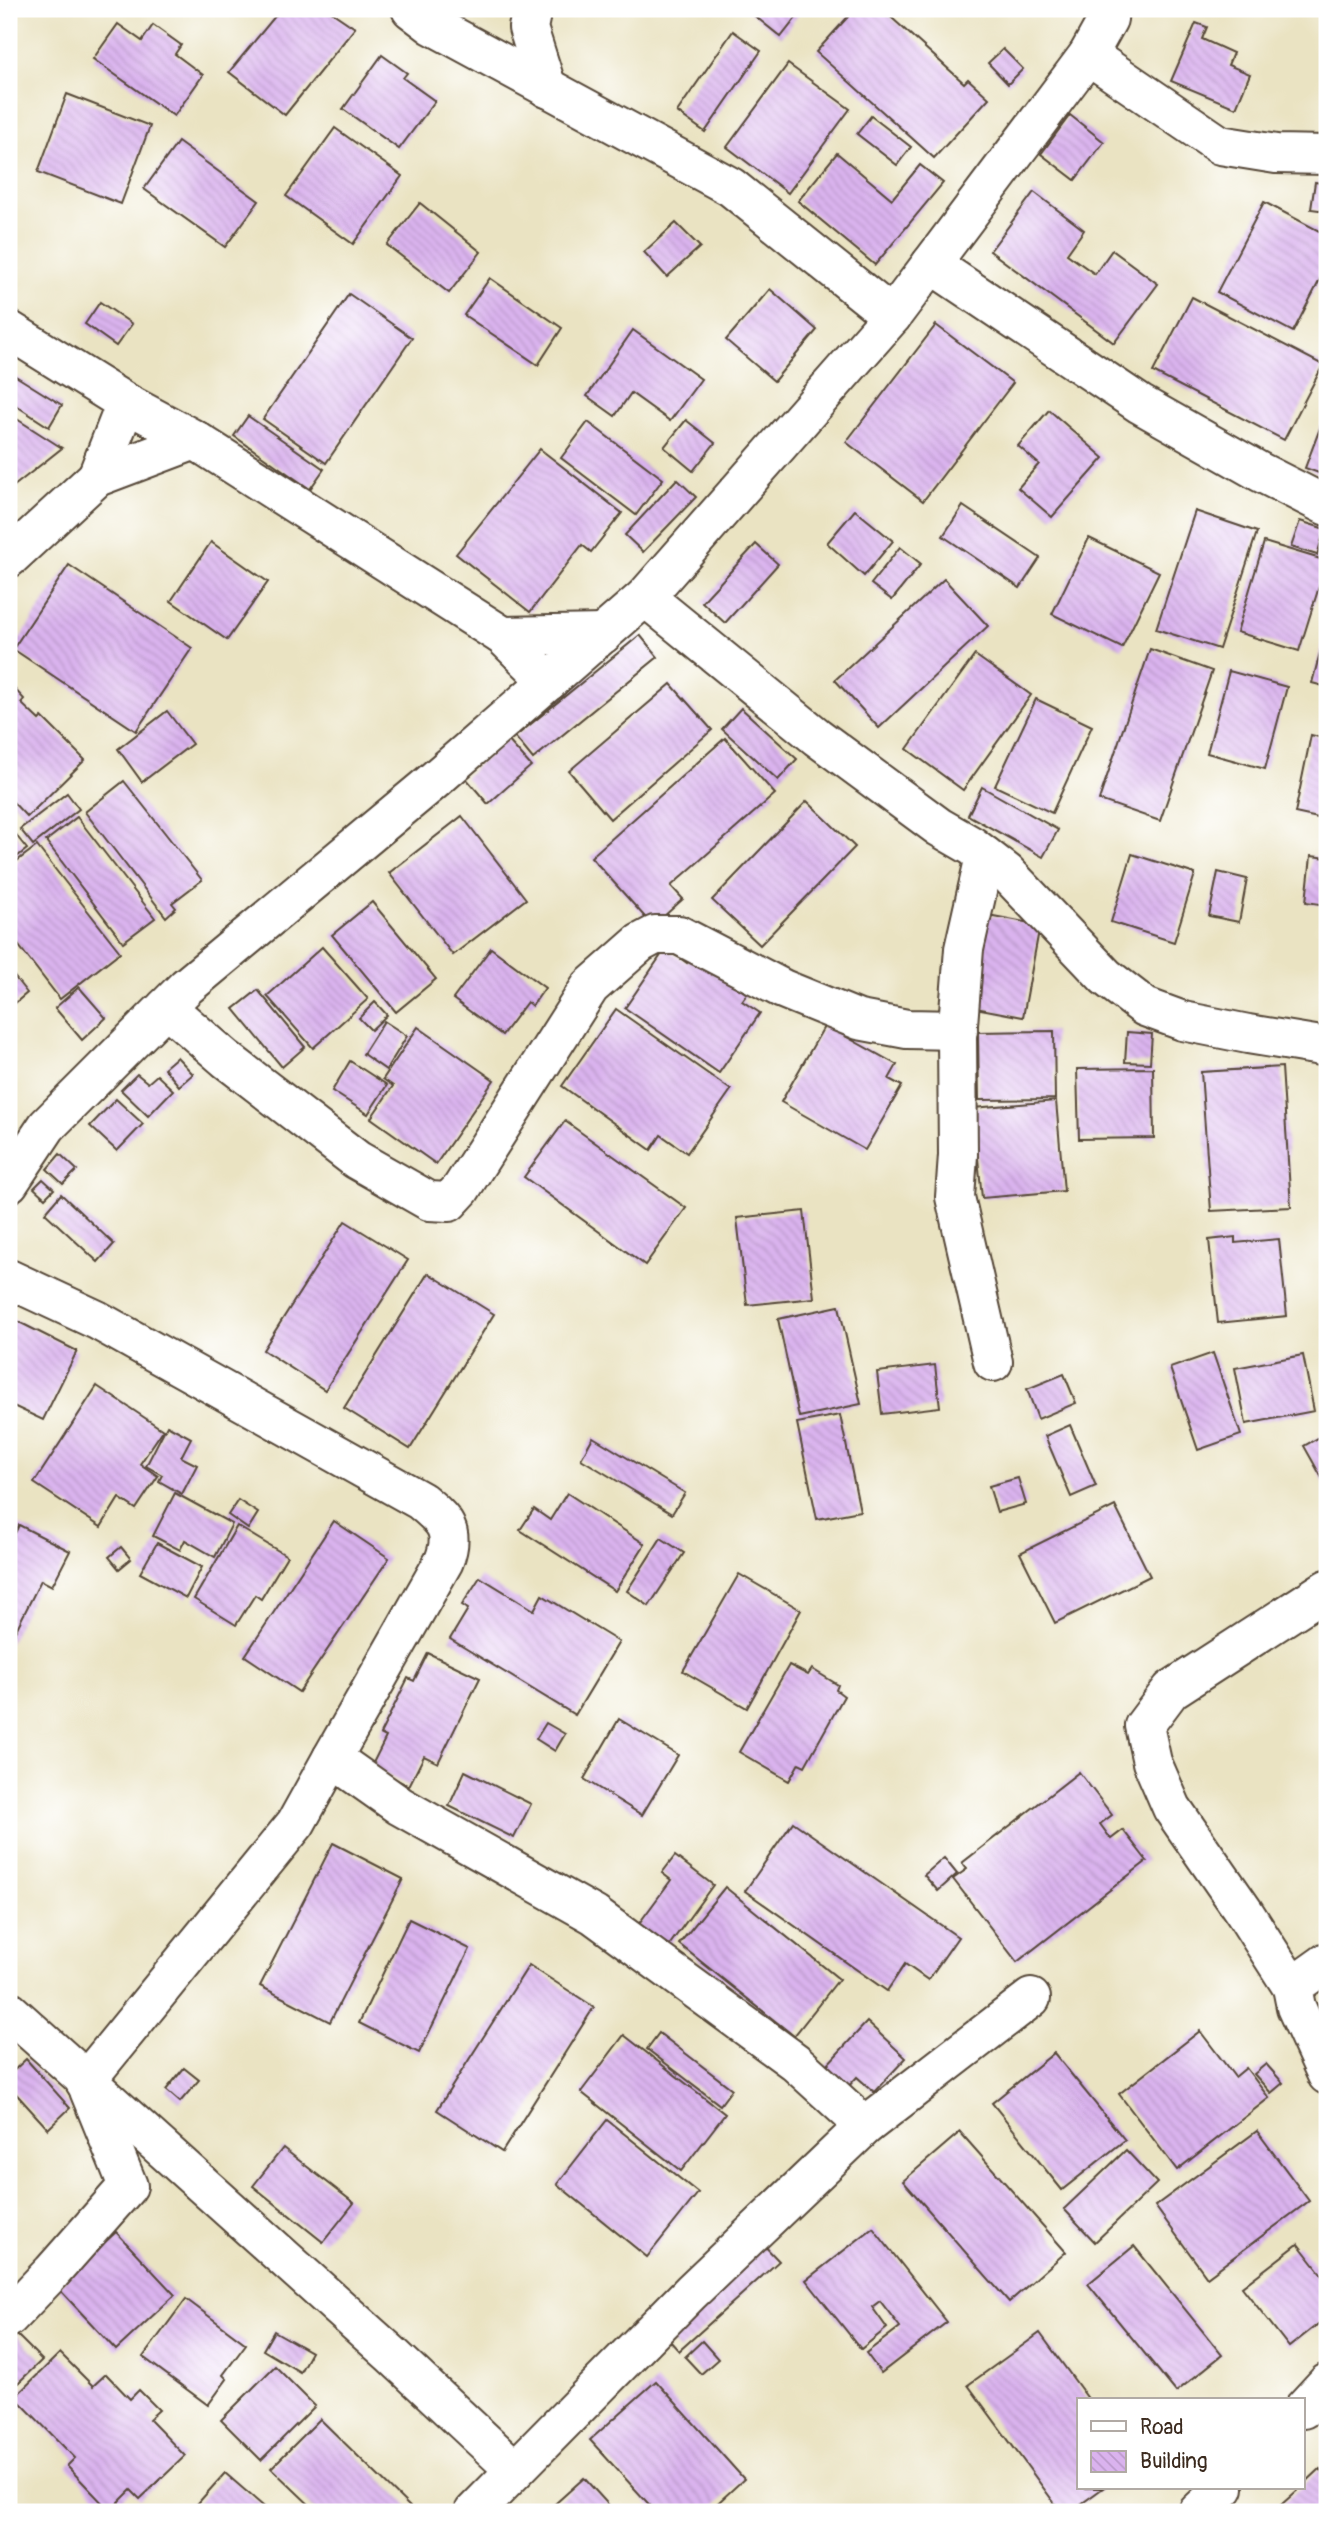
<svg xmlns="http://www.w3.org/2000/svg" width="1336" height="2521" font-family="Pangolin,sans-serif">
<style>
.building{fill:url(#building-back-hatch)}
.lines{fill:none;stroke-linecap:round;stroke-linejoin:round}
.minor-casing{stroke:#554637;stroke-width:42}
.minor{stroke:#fff;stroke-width:38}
</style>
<defs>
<pattern id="building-back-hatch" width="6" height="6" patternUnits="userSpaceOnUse" patternTransform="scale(1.75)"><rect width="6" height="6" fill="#dab3ee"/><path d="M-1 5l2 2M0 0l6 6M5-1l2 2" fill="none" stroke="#bc9acc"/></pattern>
</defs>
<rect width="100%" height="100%" fill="#fff"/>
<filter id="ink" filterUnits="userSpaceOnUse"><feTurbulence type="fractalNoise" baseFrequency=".0143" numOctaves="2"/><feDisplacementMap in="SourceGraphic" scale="14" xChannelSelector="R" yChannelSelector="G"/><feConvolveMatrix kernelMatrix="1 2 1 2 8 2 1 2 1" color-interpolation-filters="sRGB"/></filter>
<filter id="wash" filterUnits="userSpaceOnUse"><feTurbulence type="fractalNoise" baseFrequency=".00686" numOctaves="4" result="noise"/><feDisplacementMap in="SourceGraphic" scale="28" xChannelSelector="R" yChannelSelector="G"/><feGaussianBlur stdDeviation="1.57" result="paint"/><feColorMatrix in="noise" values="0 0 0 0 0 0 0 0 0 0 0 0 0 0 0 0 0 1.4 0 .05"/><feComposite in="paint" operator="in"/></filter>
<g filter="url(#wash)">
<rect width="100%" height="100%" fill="#eae3c2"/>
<g id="blocks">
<!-- building -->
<g class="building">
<path d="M281,9H327L355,28L285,115L229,72Z"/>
<path d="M746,9H803L781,37Z"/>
<path d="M855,9H882L964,83L968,79L989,98L934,158L816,52Z"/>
<path d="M1196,23L1207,27L1202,39L1233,53L1228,65L1250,74L1236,108L1171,81Z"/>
<path d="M118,24L142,41L153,25L181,45L175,54L203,75L174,116L93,59Z"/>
<path d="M733,31L761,51L705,132L677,112Z"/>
<path d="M1003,49L1023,69L1008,84L988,63Z"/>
<path d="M382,55L407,73L403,78L435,101L399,149L343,109Z"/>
<path d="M788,64L850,109L788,193L727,147Z"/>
<path d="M67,94L150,126L121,204L38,172Z"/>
<path d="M1070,115L1104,142L1075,180L1041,154Z"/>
<path d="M871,116L911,147L897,165L857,134Z"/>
<path d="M335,128L402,176L353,244L286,196Z"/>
<path d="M178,142L259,201L225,247L144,189Z"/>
<path d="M837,153L892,199L920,165L943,183L875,265L798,201Z"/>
<path d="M1315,182L1327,184V211L1311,209Z"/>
<path d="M1034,192L1084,230L1067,254L1095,274L1112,250L1158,284L1114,343L990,251Z"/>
<path d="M1264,202L1327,235V266L1293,332L1217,292Z"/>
<path d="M420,203L481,252L449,293L387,245Z"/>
<path d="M676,223L700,247L667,277L644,252Z"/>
<path d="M490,278L562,328L538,365L464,315Z"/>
<path d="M770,289L817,330L774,381L726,340Z"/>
<path d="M349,294L412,338L326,463L263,419Z"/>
<path d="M1192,297L1323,365L1284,440L1153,372Z"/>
<path d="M100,302L132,324L116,346L85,324Z"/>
<path d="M936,325L1013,383L923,501L846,442Z"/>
<path d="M633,330L701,379L670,421L631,393L615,416L587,396Z"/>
<path d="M14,375L62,405L49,427L9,401V384Z"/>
<path d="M1049,410L1104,458L1052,517L1018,488L1039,464L1018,446Z"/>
<path d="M9,414L62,448L9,490Z"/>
<path d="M1325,415L1327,416V476L1305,468Z"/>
<path d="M248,416L324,469L310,489L234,436Z"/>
<path d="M686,420L715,443L693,471L664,447Z"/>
<path d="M588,422L663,479L636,515L561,458Z"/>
<path d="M540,449L622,513L591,552L582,545L530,612L456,554Z"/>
<path d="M677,479L696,497L643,552L625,535Z"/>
<path d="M963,506L1040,558L1020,588L943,536Z"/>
<path d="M855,510L893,541L864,576L827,543Z"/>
<path d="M1195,511L1257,532L1219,649L1156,629Z"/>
<path d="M1300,521L1325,529L1317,555L1291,547Z"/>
<path d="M1089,538L1159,572L1122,648L1052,614Z"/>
<path d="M211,542L268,582L227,640L171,601Z"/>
<path d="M1264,542L1327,561L1299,651L1237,632Z"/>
<path d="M756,544L778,564L725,623L702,602Z"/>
<path d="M900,547L921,564L892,600L871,584Z"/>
<path d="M69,565L192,648L136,731L13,649Z"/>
<path d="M944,579L988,626L879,728L835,680Z"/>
<path d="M1326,630H1327V687L1312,683Z"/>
<path d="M640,635L658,657L533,759L515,737Z"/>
<path d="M1150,649L1212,671L1160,821L1099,800Z"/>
<path d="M975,655L1031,695L963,790L907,749Z"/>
<path d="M1229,671L1287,687L1265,769L1207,753Z"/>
<path d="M9,683L24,699L21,703L39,720L42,717L85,760L27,817L9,798Z"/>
<path d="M671,684L712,730L610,819L569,771Z"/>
<path d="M1036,699L1092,726L1052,813L995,786Z"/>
<path d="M741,708L797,759L778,780L722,729Z"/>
<path d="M167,711L192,744L142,782L118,749Z"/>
<path d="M1311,735L1327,739V820L1295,813Z"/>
<path d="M725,738L775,794L671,886L683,899L653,926L591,857Z"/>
<path d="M507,739L531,766L488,804L465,777Z"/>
<path d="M124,781L202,880L172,903L176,908L166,917L85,812Z"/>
<path d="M982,787L1058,830L1043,857L968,815Z"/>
<path d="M67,793L79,809L33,845L20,829Z"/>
<path d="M807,801L855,847L760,945L712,900Z"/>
<path d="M462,816L526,899L453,955L389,873Z"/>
<path d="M77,817L155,918L123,942L46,841Z"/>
<path d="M15,834L27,849L9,863V839Z"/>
<path d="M37,846L120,952L60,999L9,933V867Z"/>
<path d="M1132,854L1195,874L1174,942L1111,922Z"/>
<path d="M1311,856L1327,858V905L1306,902Z"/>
<path d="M1218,872L1247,879L1239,922L1209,916Z"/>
<path d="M372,902L436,979L396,1012L332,935Z"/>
<path d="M983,914L1040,925L1023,1017L965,1006Z"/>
<path d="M322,947L368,999L313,1048L267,996Z"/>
<path d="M491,948L545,988L532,1006L527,1002L502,1035L453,999Z"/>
<path d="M666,948L687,963L692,955L747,994L742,1001L760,1013L719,1073L625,1008Z"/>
<path d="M1326,958H1327V1002L1320,1001Z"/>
<path d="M9,970L27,993L9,1008Z"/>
<path d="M79,987L106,1018L82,1040L55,1008Z"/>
<path d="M258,990L305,1047L282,1067L234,1009Z"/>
<path d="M375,1002L387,1015L371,1030L359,1018Z"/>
<path d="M616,1009L731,1090L687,1153L661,1135L651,1150L562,1086Z"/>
<path d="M384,1021L407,1036L386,1070L363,1054Z"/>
<path d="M825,1025L897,1065L889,1079L902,1086L865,1150L781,1102Z"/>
<path d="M418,1027L494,1080L436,1164L371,1118L393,1086L383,1079Z"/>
<path d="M1054,1031L1055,1099L979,1100L978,1032Z"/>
<path d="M1127,1032L1152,1034L1150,1063L1125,1062Z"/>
<path d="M177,1057L193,1074L179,1086L164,1068Z"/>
<path d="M350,1061L387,1085L368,1114L332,1091Z"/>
<path d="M1282,1067L1291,1207L1211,1211L1201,1072Z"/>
<path d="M1153,1068L1154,1138L1079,1139L1077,1069Z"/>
<path d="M137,1074L148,1083L157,1075L173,1090L148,1116L121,1090Z"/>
<path d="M116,1099L143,1124L117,1151L90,1126Z"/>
<path d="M1056,1101L1064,1191L982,1198L973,1108Z"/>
<path d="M565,1121L686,1208L645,1265L524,1177Z"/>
<path d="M60,1154L77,1170L63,1184L47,1169Z"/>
<path d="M43,1179L54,1189L45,1198L34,1188Z"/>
<path d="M61,1194L114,1244L98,1262L45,1213Z"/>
<path d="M804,1211L814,1298L747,1305L737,1218Z"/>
<path d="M345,1221L408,1260L325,1390L263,1350Z"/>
<path d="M1235,1237V1243L1279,1239L1287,1316L1218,1323L1209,1240Z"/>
<path d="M428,1273L494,1314L410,1449L344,1408Z"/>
<path d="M839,1306L861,1404L799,1417L778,1319Z"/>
<path d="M13,1319L77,1351L43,1420L9,1404V1327Z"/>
<path d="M1213,1353L1241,1435L1198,1450L1170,1368Z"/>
<path d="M1303,1355L1314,1411L1246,1424L1235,1368Z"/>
<path d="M935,1365L940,1407L882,1414L877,1372Z"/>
<path d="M1064,1374L1076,1403L1038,1419L1027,1389Z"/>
<path d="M97,1386L163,1430L140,1464L158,1476L136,1509L119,1498L101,1527L34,1483Z"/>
<path d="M840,1415L860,1511L817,1519L797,1423Z"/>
<path d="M167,1425L191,1438L181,1457L197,1465L182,1494L159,1481L162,1475L146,1466Z"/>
<path d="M1070,1425L1096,1486L1071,1497L1045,1436Z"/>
<path d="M1327,1433V1487L1304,1446Z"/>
<path d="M593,1437L685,1493L672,1514L581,1459Z"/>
<path d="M1018,1478L1026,1504L997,1512L989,1486Z"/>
<path d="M175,1493L232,1524L215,1557L185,1540L180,1550L153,1536Z"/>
<path d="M567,1493L645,1544L615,1591L520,1530L534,1509L550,1520Z"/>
<path d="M238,1500L258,1513L248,1529L228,1515Z"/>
<path d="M1115,1506L1150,1576L1055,1623L1020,1553Z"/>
<path d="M334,1521L389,1558L299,1692L245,1656Z"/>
<path d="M19,1525L70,1551L52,1586L41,1580L9,1644V1545Z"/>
<path d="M237,1526L287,1556L261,1599L255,1595L236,1625L194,1599Z"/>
<path d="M661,1538L684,1553L649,1606L627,1591Z"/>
<path d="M157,1543L202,1567L186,1598L140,1573Z"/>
<path d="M121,1547L131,1559L119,1569L109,1557Z"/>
<path d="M739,1574L801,1610L747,1708L683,1671Z"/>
<path d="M480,1577L534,1610L542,1595L619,1642L575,1715L450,1639L468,1609L462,1605Z"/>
<path d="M428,1653L480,1678L438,1763L424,1756L409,1786L371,1767L386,1737L380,1734L408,1678L414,1681Z"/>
<path d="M789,1665L808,1675L812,1669L838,1685L836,1690L844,1696L805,1766L799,1763L789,1781L739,1752Z"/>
<path d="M619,1719L678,1755L642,1815L584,1779Z"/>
<path d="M546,1723L565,1734L555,1751L536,1739Z"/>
<path d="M465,1771L531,1804L514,1838L449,1806Z"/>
<path d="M1079,1772L1112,1815L1100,1824L1111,1839L1123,1830L1147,1861L1017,1962L953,1879L967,1869L962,1863Z"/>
<path d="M793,1822L958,1937L928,1980L905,1964L887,1991L745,1891Z"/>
<path d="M333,1843L403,1879L330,2022L260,1986Z"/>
<path d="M675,1856L713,1885L662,1955L632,1933L671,1880L662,1873Z"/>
<path d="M944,1858L957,1874L938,1891L924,1875Z"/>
<path d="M725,1887L839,1979L794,2036L679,1944Z"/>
<path d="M409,1919L470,1949L419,2053L359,2023Z"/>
<path d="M529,1965L594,2007L502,2152L437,2110Z"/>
<path d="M867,2022L906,2058L874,2092L857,2077L847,2088L825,2067Z"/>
<path d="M1200,2031L1235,2077L1246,2068L1269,2098L1177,2170L1119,2094Z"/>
<path d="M659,2033L732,2089L720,2105L647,2049Z"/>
<path d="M624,2035L725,2114L681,2171L581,2092Z"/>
<path d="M1054,2053L1125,2140L1062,2190L992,2103Z"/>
<path d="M26,2059L70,2108L48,2129L9,2086V2075Z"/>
<path d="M1266,2064L1283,2083L1271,2093L1254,2074Z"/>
<path d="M184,2068L199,2080L180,2102L166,2090Z"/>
<path d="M607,2120L698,2193L647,2257L557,2184Z"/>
<path d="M1257,2131L1309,2201L1207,2277L1155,2206Z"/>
<path d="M960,2132L1066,2252L1009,2302L903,2181Z"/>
<path d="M283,2148L354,2203L323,2242L253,2186Z"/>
<path d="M1126,2150L1157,2183L1095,2242L1064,2209Z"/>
<path d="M873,2228L947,2322L881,2373L866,2353L900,2327L880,2301L872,2307L887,2328L861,2349L806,2280Z"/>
<path d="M116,2232L175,2295L116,2350L57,2287Z"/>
<path d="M758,2239L779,2261L679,2351L659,2329Z"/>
<path d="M1298,2244L1327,2281V2317L1289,2347L1242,2287Z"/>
<path d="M1134,2246L1222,2355L1176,2392L1088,2284Z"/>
<path d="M186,2299L246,2344L223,2375L227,2379L208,2405L143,2357Z"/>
<path d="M274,2331L311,2352L300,2372L263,2350Z"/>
<path d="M1040,2333L1089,2400H1079V2488H1103L1070,2512H1061L968,2385Z"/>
<path d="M17,2335L42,2360L18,2383L9,2373V2344Z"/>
<path d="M702,2341L718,2359L701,2374L685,2357Z"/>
<path d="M60,2353L93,2386L106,2374L130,2399L139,2390L159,2410L149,2419L185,2456L140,2499L131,2490L110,2511L67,2466L75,2458L15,2397Z"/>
<path d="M275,2366L315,2406L261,2460L221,2420Z"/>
<path d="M656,2381L744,2479L708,2512H656L590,2440Z"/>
<path d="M320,2419L413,2510L411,2512H317L271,2468Z"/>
<path d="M1320,2469L1327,2477V2512H1273L1300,2488H1303V2485Z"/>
<path d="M225,2473L270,2512H190Z"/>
<path d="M584,2478L615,2512H546Z"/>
</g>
</g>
</g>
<g filter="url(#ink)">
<use href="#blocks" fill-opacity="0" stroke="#554637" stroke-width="2"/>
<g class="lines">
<!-- minor casing -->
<g class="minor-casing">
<g id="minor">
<path d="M411,9L432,25L731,187L892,316"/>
<path d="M532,9L528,28L547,88"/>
<path d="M1088,55L1220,145L1276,154L1327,155"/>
<path d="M931,264L1140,404L1260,472L1327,506"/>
<path d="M9,330L126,403L195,440L503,636L549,681"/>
<path d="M97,477L126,403"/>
<path d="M9,558L97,477L195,440"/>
<path d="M645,597L817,737L939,827L972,846L1007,873L1106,977L1145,1007L1183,1021L1248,1034L1327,1047"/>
<path d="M503,636L603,634"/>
<path d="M985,856L964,949L957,1037L958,1155L955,1197L993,1362"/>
<path d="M166,1007L226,1059L357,1160L429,1201L449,1202L461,1189L590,987L640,943L655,935H679L783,989L859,1020L907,1029L958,1030"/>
<path d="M9,1183L47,1126L186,987L430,784L645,597L892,316L1088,55L1108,19L1109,9"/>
<path d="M9,1279L97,1320L421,1501C444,1520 456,1530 444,1561L332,1758L400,1806L594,1915L795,2062L865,2126"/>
<path d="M1327,1589L1171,1690L1144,1726L1152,1762L1172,1808L1244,1912L1292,1987L1296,2007L1327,2075"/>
<path d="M1292,1987L1327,1962"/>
<path d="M9,2011L391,2354L515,2470"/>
<path d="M85,2082L296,1823L332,1758"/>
<path d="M9,2317L52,2272L128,2186L89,2090"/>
<path d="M1303,2409L1327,2383"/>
<path d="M474,2512L691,2292L865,2126L1031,1998"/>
<path d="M1198,2512L1224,2488"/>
</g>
</g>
<!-- minor -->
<use href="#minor" class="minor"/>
</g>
</g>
<!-- margin -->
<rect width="1336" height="2521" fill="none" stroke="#fff" stroke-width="35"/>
<!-- legend -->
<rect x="1077" y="2398" width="228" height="91" fill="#ffffff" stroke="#b1aaa5" stroke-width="2"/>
<rect x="1091" y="2421" width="35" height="10" fill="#ffffff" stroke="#b1aaa5" stroke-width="2"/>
<text x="1140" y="2434" font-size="21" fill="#3b2a1e">Road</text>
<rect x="1091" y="2451" width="35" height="21" fill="url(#building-back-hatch)" stroke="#b1aaa5" stroke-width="2"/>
<text x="1140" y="2468" font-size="21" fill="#3b2a1e">Building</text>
</svg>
